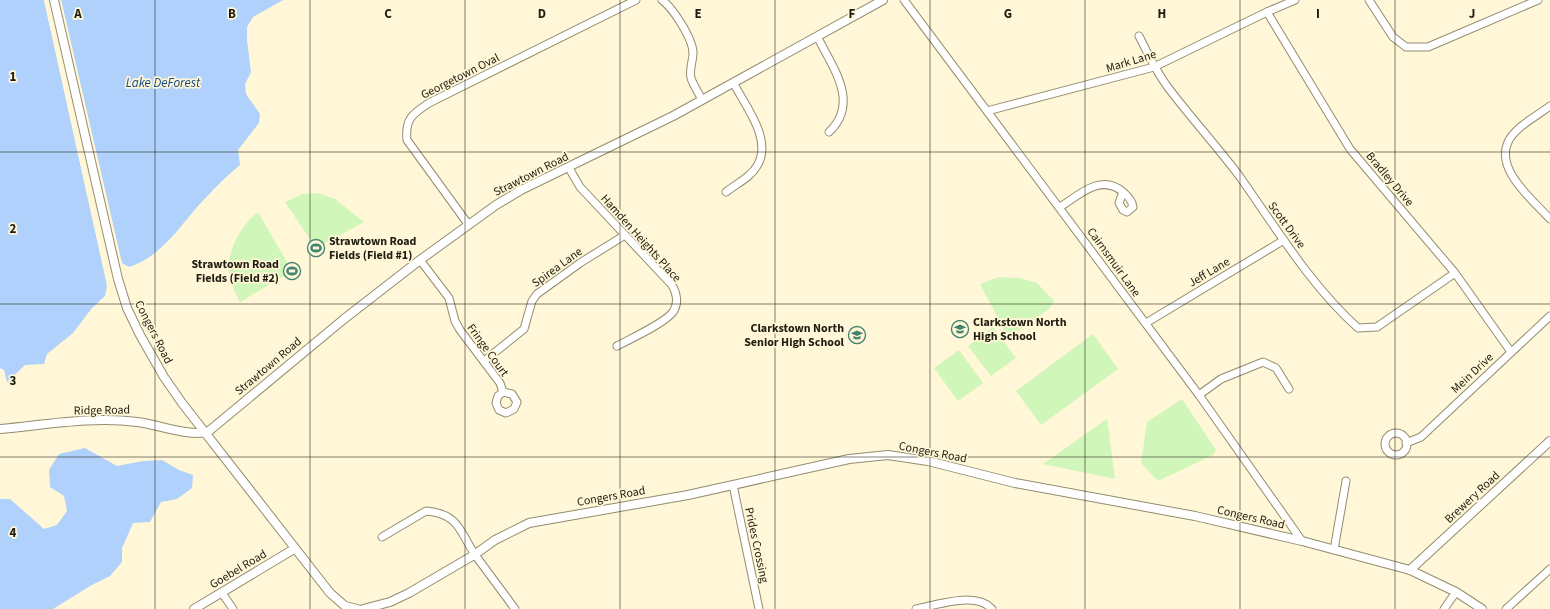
<svg xmlns="http://www.w3.org/2000/svg" width="1550" height="609" font-family="'Source Sans 3',sans-serif">
<style>
.green{fill:#d0f6b9}
.water{fill:#b0d1fb}
.pier{fill:#fff7d7}
.lines{fill:none;stroke-linecap:round;stroke-linejoin:round}
.minor-casing{stroke:#938c6f;stroke-width:9}
.tertiary-casing{stroke:#938c6f;stroke-width:10}
.minor{stroke:#fff;stroke-width:7}
.tertiary{stroke:#fff;stroke-width:8}
.grid{fill:none;stroke:#1f1c11;stroke-width:1;stroke-opacity:0.55}
.labels{text-anchor:middle;stroke-width:3.5;stroke-linejoin:round;paint-order:stroke}
.street-label{font-size:12px;fill:#1f1c11;stroke:#fff7d7}
.poi-label{font-size:12px;font-weight:bold;fill:#1f1c11;stroke:#fff7d7;text-anchor:start}
.water-label{font-size:13px;font-style:italic;fill:#134b87;stroke:#fff7d7}
.grid-label{font-size:13px;text-anchor:middle;font-weight:bold;fill:#1f1c11;stroke:#fff7d7;stroke-width:3.5;stroke-linejoin:round;paint-order:stroke}
</style>
<rect width="100%" height="100%" fill="#fff7d7"/>
<!-- green -->
<g class="green">
<path d="M318,193L335,199L364,222L316,248L285,202L303,194Z"/>
<path d="M258,212L292,271L240,302C236,294 231,285 229,275C226,252 240,226 258,212Z"/>
<path d="M999,277L1020,278L1037,283L1054,301L1049,309L1013,334L1007,335L980,284Z"/>
<path d="M993,327L1016,358L991,376L968,346Z"/>
<path d="M1093,334L1118,369L1041,425L1016,391Z"/>
<path d="M959,350L983,383L958,401L934,368Z"/>
<path d="M1182,399L1216,450L1213,455L1158,481L1141,463L1147,422Z"/>
<path d="M1107,418L1115,479L1043,464L1107,419Z"/>
</g>
<!-- water -->
<g class="water">
<path d="M0,0H44L107,285L105,296L92,308L73,333L47,354L44,364L25,365L7,382L4,370L0,368Z"/>
<path d="M61,0H283L253,17L247,27V40L251,72L245,84L246,94L260,114L259,123L238,150L240,165C225,177 211,192 198,206C178,229 159,258 129,267L122,263L121,261Z"/>
<path d="M85,448L117,466L143,461L162,460L179,470L193,475L192,488L177,499L161,502L150,522L133,523L122,548V562L110,576L90,586L53,609H0V499H10L44,529L57,525L67,511L64,496L50,487L49,470L59,454Z"/>
</g>
<!-- pier -->
<g class="pier">
<path d="M44,0H46L100,239L108,283L107,285Z"/>
<path d="M59,0H61L122,263L121,265L106,208Z"/>
</g>
<g class="lines">
<!-- minor casing -->
<g class="minor-casing">
<g id="minor">
<path d="M662,0C673,8 693,39 693,53C693,61 689,69 691,78C693,85 699,93 702,100"/>
<path d="M904,0L1199,395L1302,541"/>
<path d="M1369,0L1393,37L1406,47H1428L1538,0"/>
<path d="M1267,12L1350,149L1455,273L1511,352"/>
<path d="M1139,36C1148,54 1156,71 1167,86C1190,117 1217,146 1240,177C1276,228 1311,286 1358,328L1377,327L1455,273"/>
<path d="M818,38C833,68 860,103 829,132"/>
<path d="M1550,106C1537,116 1515,127 1508,142C1495,170 1533,200 1550,219"/>
<path d="M987,111L1154,67L1267,12L1295,0"/>
<path d="M569,168L580,187L672,285C677,294 679,303 673,312C665,323 630,339 617,346"/>
<path d="M726,192C736,184 750,178 757,166C773,140 746,107 734,84"/>
<path d="M1060,207C1079,195 1101,173 1123,192C1128,196 1132,200 1133,207L1127,212L1123,210L1119,203L1123,192"/>
<path d="M468,224L407,140C405,119 412,114 429,103L636,0"/>
<path d="M420,260L449,298L455,321L460,330L500,383L503,392L498,396L496,403L499,410L506,413L514,409L517,402L512,394L503,392"/>
<path d="M1146,323L1284,240"/>
<path d="M484,361L524,329L532,301L537,294L580,263L625,235"/>
<path d="M1199,395L1221,379L1263,362L1276,368L1289,389"/>
<circle cx="1396" cy="444" r="11"/>
<path d="M1406,443L1421,437L1550,316"/>
<path d="M733,485L759,609"/>
<path d="M382,537L426,511C461,514 460,534 476,556C489,574 502,591 515,609"/>
<path d="M1334,550L1346,481"/>
<path d="M222,593L233,609"/>
<path d="M916,609C936,605 976,591 992,609"/>
<path d="M1444,609L1456,592"/>
<path d="M1506,609L1550,569"/>
</g>
</g>
<!-- tertiary casing -->
<g class="tertiary-casing">
<g id="tertiary">
<path d="M54,0L118,279L127,308L140,335L164,377L182,403L330,593L345,606L357,609"/>
<path d="M0,429C45,425 92,416 137,422C157,424 192,438 209,431L344,319L420,260L496,205L521,190L673,116L883,0"/>
<path d="M1410,570L1550,441"/>
<path d="M194,609L294,549"/>
<path d="M363,609L390,602L409,593L474,555L495,540L529,523L688,495L849,459L888,455L928,461L1015,483L1195,516L1302,541L1410,570L1456,592L1482,609"/>
</g>
</g>
<!-- minor -->
<use href="#minor" class="minor"/>
<!-- tertiary -->
<use href="#tertiary" class="tertiary"/>
</g>
<!-- grid -->
<path class="grid" d="M155,0V609M310,0V609M465,0V609M620,0V609M775,0V609M930,0V609M1085,0V609M1240,0V609M1395,0V609M0,152H1550M0,304H1550M0,457H1550"/>
<!-- icons -->
<defs>
<g id="stadium-ring" transform="scale(0.9)"><circle r="9.5" fill="#fff7d7" stroke="#438372" stroke-width="1.5"/><path d="M0-5a6.5 5 0 1 0 0 10a6.5 5 0 1 0 0-10ZM-3.5-1.8h7v3.6h-7Z" fill="#438372"/></g>
<g id="school-ring" transform="scale(0.9)"><circle r="9.5" fill="#fff7d7" stroke="#438372" stroke-width="1.5"/><path d="M0-5L7-2L0 1L-7-2ZM-4 1L0 2.5L4 1V4Q0 6-4 4Z" fill="#438372"/></g>
</defs>
<g fill-rule="evenodd">
<use href="#stadium-ring" x="316" y="248"/>
<use href="#stadium-ring" x="292" y="271"/>
<use href="#school-ring" x="960" y="329"/>
<use href="#school-ring" x="857" y="335"/>
</g>
<g class="labels">
<!-- street labels -->
<g class="street-label">
<text transform="translate(1131 61) rotate(-17)" y="4">Mark Lane</text>
<text transform="translate(460 76) rotate(-27)" y="4">Georgetown Oval</text>
<text transform="translate(531 174) rotate(-27)" y="4">Strawtown Road</text>
<text transform="translate(1390 179) rotate(50)" y="4">Bradley Drive</text>
<text transform="translate(1287 225) rotate(54)" y="4">Scott Drive</text>
<text transform="translate(641 238) rotate(48)" y="4">Hamden Heights Place</text>
<text transform="translate(1114 262) rotate(54)" y="4">Cairnsmuir Lane</text>
<text transform="translate(557 267) rotate(-36)" y="4">Spirea Lane</text>
<text transform="translate(1209 272) rotate(-31)" y="4">Jeff Lane</text>
<text transform="translate(154 332) rotate(63)" y="4">Congers Road</text>
<text transform="translate(488 350) rotate(54)" y="4">Fringe Court</text>
<text transform="translate(268 366) rotate(-40)" y="4">Strawtown Road</text>
<text transform="translate(1472 373) rotate(-43)" y="4">Mein Drive</text>
<text transform="translate(102 410) rotate(-1)" y="4">Ridge Road</text>
<text transform="translate(933 452) rotate(11)" y="4">Congers Road</text>
<text transform="translate(611 496) rotate(-10)" y="4">Congers Road</text>
<text transform="translate(1472 497) rotate(-43)" y="4">Brewery Road</text>
<text transform="translate(1251 517) rotate(13)" y="4">Congers Road</text>
<text transform="translate(757 545) rotate(78)" y="4">Prides Crossing</text>
<text transform="translate(238 569) rotate(-31)" y="4">Goebel Road</text>
</g>
<!-- poi labels -->
<g class="poi-label">
<text x="329" y="245">Strawtown Road<tspan x="329" dy="14">Fields (Field #1)</tspan></text>
<text x="279" y="268" text-anchor="end">Strawtown Road<tspan x="279" dy="14">Fields (Field #2)</tspan></text>
<text x="973" y="326">Clarkstown North<tspan x="973" dy="14">High School</tspan></text>
<text x="844" y="332" text-anchor="end">Clarkstown North<tspan x="844" dy="14">Senior High School</tspan></text>
</g>
<!-- water labels -->
<g class="water-label">
<text x="163" y="87">Lake DeForest</text>
</g>
</g>
<g class="grid-label">
<text x="78" y="18">A</text>
<text x="232" y="18">B</text>
<text x="388" y="18">C</text>
<text x="542" y="18">D</text>
<text x="698" y="18">E</text>
<text x="852" y="18">F</text>
<text x="1008" y="18">G</text>
<text x="1162" y="18">H</text>
<text x="1318" y="18">I</text>
<text x="1472" y="18">J</text>
<text x="13" y="81">1</text>
<text x="13" y="233">2</text>
<text x="13" y="385">3</text>
<text x="13" y="537">4</text>
</g>
</svg>
